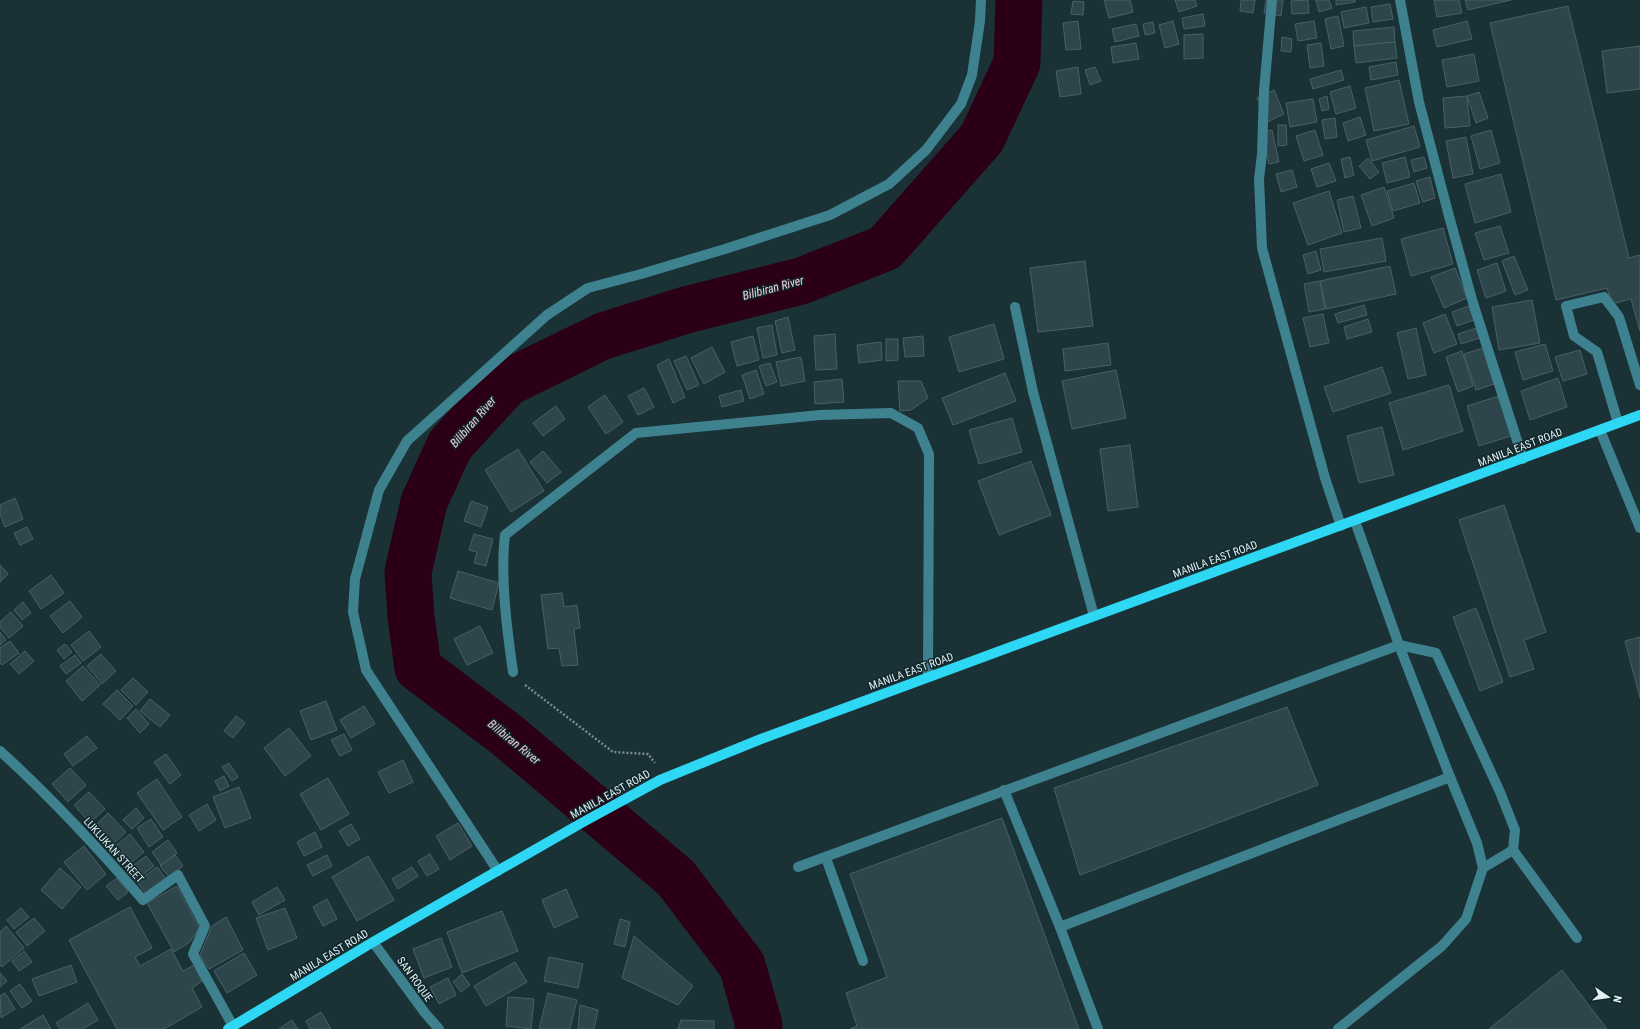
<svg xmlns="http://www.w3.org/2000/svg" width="1640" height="1029" font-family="'Roboto Condensed',sans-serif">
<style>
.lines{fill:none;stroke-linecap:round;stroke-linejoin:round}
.river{stroke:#2b0017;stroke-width:47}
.building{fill:#2e464b;stroke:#486066}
.path{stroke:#788b8f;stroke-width:2.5;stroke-dasharray:2 2;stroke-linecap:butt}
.minor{stroke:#3f828f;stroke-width:10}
.major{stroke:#2ed7f3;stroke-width:10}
.labels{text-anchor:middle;stroke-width:3;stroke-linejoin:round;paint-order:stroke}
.street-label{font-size:11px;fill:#e1eff2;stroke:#10272c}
.water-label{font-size:12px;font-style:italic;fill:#f3cad9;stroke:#10272c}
</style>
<rect width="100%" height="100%" fill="#1a3136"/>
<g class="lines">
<!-- river -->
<path class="river" d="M758,1029L759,1025L742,965L676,878L508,736L418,668L411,617L408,572L424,502L450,445L507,383L603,336L686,310L801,281L885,248L982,138L1017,63L1019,0"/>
</g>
<!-- building -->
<g class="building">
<path d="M1104,0H1130L1133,12L1109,18Z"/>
<path d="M1175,0H1195L1197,6L1179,12Z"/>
<path d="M1241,0H1255L1253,13L1240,11Z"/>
<path d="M1266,0H1283L1281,16L1264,13Z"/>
<path d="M1308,0L1309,13L1292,14L1291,1Z"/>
<path d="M1316,0H1329L1332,8L1319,12Z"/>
<path d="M1336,0H1355V2L1336,5Z"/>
<path d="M1434,0H1459L1462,13L1437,17Z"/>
<path d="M1465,0H1511L1468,10Z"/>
<path d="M1073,1L1084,2L1083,15L1071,14Z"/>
<path d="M1390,4L1393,19L1373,22L1371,7Z"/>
<path d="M1568,6L1629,258L1640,255V331L1631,299L1612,304L1607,288L1556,300L1490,23Z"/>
<path d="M1366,7L1369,23L1344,28L1341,12Z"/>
<path d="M1203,14L1205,26L1184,29L1182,18Z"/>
<path d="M1338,16L1344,46L1331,49L1325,19Z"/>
<path d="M1078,21L1081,49L1066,50L1063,23Z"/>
<path d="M1173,21L1179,44L1165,48L1159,25Z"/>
<path d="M1314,21L1317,38L1298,41L1295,24Z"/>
<path d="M1467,21L1472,39L1437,47L1433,30Z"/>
<path d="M1153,22L1155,33L1145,35L1143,24Z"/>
<path d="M1136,24L1139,36L1115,42L1112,29Z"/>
<path d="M1394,27L1395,42L1354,46L1353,31Z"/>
<path d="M1203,34V58L1184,59V35Z"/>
<path d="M1282,37L1292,39L1291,52L1281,51Z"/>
<path d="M1395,42L1397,58L1356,63L1354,46Z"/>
<path d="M1136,43L1139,59L1113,63L1111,47Z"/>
<path d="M1321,43L1324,66L1310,68L1307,45Z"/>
<path d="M1640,46V89L1607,93L1602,51Z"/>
<path d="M1474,54L1479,81L1447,87L1442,60Z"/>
<path d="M1396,62L1398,75L1371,80L1369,67Z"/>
<path d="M1078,67L1081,94L1060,97L1056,71Z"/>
<path d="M1095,67L1101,81L1090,85L1085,70Z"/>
<path d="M1341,70L1344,80L1313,89L1310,79Z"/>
<path d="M1399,80L1409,124L1374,131L1365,88Z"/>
<path d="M1350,86L1356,108L1336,114L1330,92Z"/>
<path d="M1274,90L1284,114L1267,122L1257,98Z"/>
<path d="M1479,92L1488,118L1476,123L1467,96Z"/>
<path d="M1327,96L1329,109L1322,111L1319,99Z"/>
<path d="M1467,96L1470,126L1445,128L1443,98Z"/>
<path d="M1313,99L1317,122L1290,127L1286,103Z"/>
<path d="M1360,117L1366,135L1348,141L1343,123Z"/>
<path d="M1335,118L1337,137L1325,139L1322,120Z"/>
<path d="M1278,125H1286L1287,145L1278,146Z"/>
<path d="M1414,126L1420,147L1372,161L1366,140Z"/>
<path d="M1272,130L1279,162L1269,164L1262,132Z"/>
<path d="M1315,130L1323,155L1304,161L1296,136Z"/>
<path d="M1491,130L1500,163L1480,169L1471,136Z"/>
<path d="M1466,137L1473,174L1453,178L1446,141Z"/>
<path d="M1350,157L1354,175L1345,178L1341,159Z"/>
<path d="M1405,157L1410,177L1387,183L1382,163Z"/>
<path d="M1424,157L1427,168L1414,172L1411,160Z"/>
<path d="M1368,158L1379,172L1370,179L1359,166Z"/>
<path d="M1329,163L1336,181L1317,187L1311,169Z"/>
<path d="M1292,170L1297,187L1281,192L1276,174Z"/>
<path d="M1501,174L1511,212L1475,223L1465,184Z"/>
<path d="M1430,177L1435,198L1423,202L1416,181Z"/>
<path d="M1414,183L1420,203L1393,211L1387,191Z"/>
<path d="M1384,187L1394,218L1372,226L1361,195Z"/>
<path d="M1329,191L1342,233L1308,245L1293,203Z"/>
<path d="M1353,196L1361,228L1344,232L1337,200Z"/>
<path d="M1500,226L1509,253L1484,260L1475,233Z"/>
<path d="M1443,228L1453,264L1411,276L1401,239Z"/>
<path d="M1382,238L1386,261L1324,272L1320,249Z"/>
<path d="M1316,251L1321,270L1308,274L1303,255Z"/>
<path d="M1514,256L1528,290L1515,295L1502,261Z"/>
<path d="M1085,261L1093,326L1038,332L1030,268Z"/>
<path d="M1497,263L1506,291L1486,298L1477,270Z"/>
<path d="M1390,266L1396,294L1326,309L1320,281Z"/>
<path d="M1455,268L1467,298L1444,308L1431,277Z"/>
<path d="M1320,281L1325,309L1309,312L1304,284Z"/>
<path d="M1532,300L1540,343L1499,350L1492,307Z"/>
<path d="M1364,305L1367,315L1338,323L1335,314Z"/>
<path d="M1469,306L1474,320L1457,326L1452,312Z"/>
<path d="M1323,314L1329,343L1310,347L1303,318Z"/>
<path d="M1445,314L1457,344L1434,353L1423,323Z"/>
<path d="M788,317L795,350L782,353L775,321Z"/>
<path d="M1368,319L1372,332L1347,339L1344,327Z"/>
<path d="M994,324L1004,359L959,372L949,337Z"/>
<path d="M772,325L777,355L763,358L757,328Z"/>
<path d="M1416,328L1426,375L1408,379L1397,333Z"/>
<path d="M1477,328L1480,338L1461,344L1458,334Z"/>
<path d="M835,334L837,369L816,370L814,336Z"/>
<path d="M753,336L759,360L737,366L731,342Z"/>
<path d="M923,336L924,356L905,357L903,338Z"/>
<path d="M886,339H898V360L886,361Z"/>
<path d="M881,342L882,360L859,363L857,345Z"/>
<path d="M1108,343L1111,365L1065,371L1063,349Z"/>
<path d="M1545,344L1553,371L1523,380L1515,352Z"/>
<path d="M712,347L725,372L704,384L691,358Z"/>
<path d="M1483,348L1494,384L1476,390L1464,354Z"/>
<path d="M1580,350L1587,374L1563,381L1555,357Z"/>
<path d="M1462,351L1473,386L1458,392L1446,357Z"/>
<path d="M686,356L699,385L687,390L674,361Z"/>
<path d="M801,357L805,381L781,386L776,362Z"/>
<path d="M669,359L685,397L673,403L657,365Z"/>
<path d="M770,363L777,382L766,386L759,366Z"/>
<path d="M1382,367L1391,393L1333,412L1324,387Z"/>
<path d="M756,370L764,394L750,399L742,375Z"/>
<path d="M1116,370L1126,418L1072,429L1062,381Z"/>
<path d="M1005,373L1016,401L953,425L942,398Z"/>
<path d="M1558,378L1567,407L1530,420L1521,391Z"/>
<path d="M842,379L844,402L815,404L814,382Z"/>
<path d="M898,381H921L928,398L911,410L900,411Z"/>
<path d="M1449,385L1463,431L1403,450L1389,403Z"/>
<path d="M644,388L654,407L638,415L628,396Z"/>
<path d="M741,390L744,401L722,407L719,396Z"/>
<path d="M605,395L623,422L606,434L588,407Z"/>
<path d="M1499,396L1511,436L1479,446L1467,406Z"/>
<path d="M556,406L565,419L543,436L533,423Z"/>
<path d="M1012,418L1022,452L979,464L969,430Z"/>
<path d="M1382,427L1394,475L1359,483L1347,436Z"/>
<path d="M1130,445L1138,507L1108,511L1100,449Z"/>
<path d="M518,449L544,491L511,512L485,470Z"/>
<path d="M543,451L561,472L547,483L530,462Z"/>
<path d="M1031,461L1051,515L999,535L978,481Z"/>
<path d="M15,498L23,519L5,527L0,514V505Z"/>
<path d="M471,501L488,507L481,527L464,521Z"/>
<path d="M1504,505L1546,632L1524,640L1534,669L1510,677L1459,520Z"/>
<path d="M27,527L33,539L20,545L14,533Z"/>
<path d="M474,534L493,539L486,566L474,563L477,552L469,550Z"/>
<path d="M0,565L8,574L0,582Z"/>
<path d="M458,571L499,583L492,610L450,598Z"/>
<path d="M51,575L64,593L41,609L29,591Z"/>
<path d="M562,593L564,607L577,605L580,628L574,629L578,665L562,666L559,648L548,649L541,595Z"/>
<path d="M70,601L82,617L63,633L50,616Z"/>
<path d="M23,602L31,613L22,620L14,610Z"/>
<path d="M1476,608L1503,682L1480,691L1453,617Z"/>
<path d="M11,612L23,626L9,638L0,627V622Z"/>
<path d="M480,626L493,653L467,665L454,639Z"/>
<path d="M89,631L101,647L83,661L71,645Z"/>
<path d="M0,632L6,640L0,645Z"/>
<path d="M1640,637V698L1625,641Z"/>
<path d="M10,641L19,653L2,665L0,663V648Z"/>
<path d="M65,644L72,652L64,659L57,650Z"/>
<path d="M25,651L34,661L19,674L10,664Z"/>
<path d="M101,654L116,671L102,684L87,666Z"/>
<path d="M75,655L81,663L66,674L60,666Z"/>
<path d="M83,666L100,685L82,701L66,681Z"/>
<path d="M133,678L148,692L136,705L121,690Z"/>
<path d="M117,690L133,706L120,720L103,704Z"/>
<path d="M150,699L170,715L160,727L140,711Z"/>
<path d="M326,701L337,730L311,740L300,711Z"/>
<path d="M364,706L375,724L351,738L340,720Z"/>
<path d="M1287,707L1318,785L1080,875L1054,788Z"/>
<path d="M136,709L149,724L140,733L127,718Z"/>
<path d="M236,716L245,723L233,738L224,731Z"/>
<path d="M289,728L311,756L285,776L264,748Z"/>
<path d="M344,734L352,750L340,756L331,740Z"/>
<path d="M87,736L97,748L73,766L64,754Z"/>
<path d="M166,754L181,775L170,784L154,762Z"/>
<path d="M403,760L413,782L389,793L378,772Z"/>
<path d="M229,763L238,777L232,781L222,767Z"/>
<path d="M70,768L86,785L68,802L52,784Z"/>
<path d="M224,776L229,786L220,791L215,781Z"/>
<path d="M328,778L349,814L321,830L300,794Z"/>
<path d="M157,779L182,817L163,830L137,793Z"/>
<path d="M239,787L251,818L225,828L213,797Z"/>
<path d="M89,792L105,809L90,823L74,805Z"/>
<path d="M207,804L216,820L199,831L189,815Z"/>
<path d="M136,808L144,818L132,829L123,820Z"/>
<path d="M108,813L126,832L109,848L92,829Z"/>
<path d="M1002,818L1079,1029H850L857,1026L846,993L887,977L850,874Z"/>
<path d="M151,819L163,837L149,847L137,828Z"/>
<path d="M458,823L472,846L450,860L436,836Z"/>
<path d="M351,824L360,839L348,846L339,831Z"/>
<path d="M315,832L322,847L304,856L297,842Z"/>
<path d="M130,834L144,852L127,866L113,848Z"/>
<path d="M168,840L177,853L161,865L152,852Z"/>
<path d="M84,846L106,874L87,890L64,862Z"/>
<path d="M430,854L439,869L427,876L418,861Z"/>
<path d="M175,855L183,866L169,877L160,866Z"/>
<path d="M327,855L332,866L313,876L307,865Z"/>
<path d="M146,856L154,866L135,881L127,870Z"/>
<path d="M368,856L394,900L357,921L332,877Z"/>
<path d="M157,867L167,880L147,895L137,882Z"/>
<path d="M412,867L418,876L398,889L392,879Z"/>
<path d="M60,868L81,887L62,909L41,890Z"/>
<path d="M117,878L128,892L118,900L106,886Z"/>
<path d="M177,886L199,928L190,942L174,952L147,903Z"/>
<path d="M277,887L285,900L259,915L252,902Z"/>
<path d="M566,889L578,917L554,928L542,900Z"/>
<path d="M327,899L337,919L323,926L313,907Z"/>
<path d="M130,907L152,948L135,957L140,966L171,949L183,971L194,965L202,981L192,988L202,1007L164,1029H117L69,940Z"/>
<path d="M21,908L29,917L14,929L7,920Z"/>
<path d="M285,908L297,938L268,950L256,918Z"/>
<path d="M502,911L518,951L462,973L447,932Z"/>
<path d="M226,917L243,950L209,969L200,955L212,926Z"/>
<path d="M34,918L45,931L27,946L16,932Z"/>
<path d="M620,919L630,922L625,947L614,944Z"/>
<path d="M6,926L24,948L2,967L0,965V932Z"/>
<path d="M634,936L693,986L678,1005L622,978Z"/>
<path d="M441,938L452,967L424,978L413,949Z"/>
<path d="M24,951L32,962L19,971L12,961Z"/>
<path d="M244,953L257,975L227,993L214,971Z"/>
<path d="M549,957L583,964L578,988L544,981Z"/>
<path d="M515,962L527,982L486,1006L474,986Z"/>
<path d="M71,965L77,982L39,996L32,979Z"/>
<path d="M1562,970L1607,1029H1489Z"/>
<path d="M0,973L7,981L0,987Z"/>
<path d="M462,974L470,985L461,992L453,982Z"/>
<path d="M448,978L456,995L439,1004L430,987Z"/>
<path d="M20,984L32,1001L22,1008L10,991Z"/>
<path d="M5,993L15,1009L1,1018L0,996Z"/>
<path d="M548,993L577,1000L570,1029H539Z"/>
<path d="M508,997L534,999L531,1029L506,1026Z"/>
<path d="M88,1003L98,1020L83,1029H60L56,1023Z"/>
<path d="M580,1005L598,1010L594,1029H578Z"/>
<path d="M321,1012L331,1029H310L306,1021Z"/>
<path d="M43,1015L51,1029H20Z"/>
<path d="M292,1020L298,1029H279Z"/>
<path d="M681,1020L714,1021V1029H678Z"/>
</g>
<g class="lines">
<!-- path -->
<path class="path" d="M525,685L613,752L648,754L655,763"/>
<!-- minor -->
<g class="minor">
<path d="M1272,0L1264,91L1262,154L1259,179L1262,248L1325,478L1341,526"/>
<path d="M1400,0L1419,102L1449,216L1473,303L1523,459"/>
<path d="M1015,307L1033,392L1094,616"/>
<path d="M1618,423L1597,352L1574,336L1566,306L1604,297L1619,317L1640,385"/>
<path d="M1600,430L1640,528"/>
<path d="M513,672C507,630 500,577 505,535L636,433L820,415L891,413L918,428L929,454L928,677"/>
<path d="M0,751C51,797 98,848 143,900L178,875L205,926L193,954L233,1026"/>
<path d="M1004,790L1060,927L1098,1029"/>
<path d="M1513,850L1577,938"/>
<path d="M826,858L863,961"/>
<path d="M798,867L1399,645L1436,653L1500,792L1515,830L1513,850L1483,868"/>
<path d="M498,871L366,670L353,612L355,579L379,490L407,441L547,315L588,288L641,274L725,249L830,215L889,184L926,150L961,104L972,75L980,21L981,0"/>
<path d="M1060,927L1450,777"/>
<path d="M373,942L425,1013L439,1029"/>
<path d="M1338,1029L1442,946L1466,919L1483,868L1477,843L1450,777L1399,645L1355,521"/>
</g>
<!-- major -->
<path class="major" d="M228,1029L373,942L585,821L660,780L761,739L1640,415"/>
</g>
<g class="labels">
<!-- street labels -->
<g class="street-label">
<text transform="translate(1520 447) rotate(-21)" y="4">MANILA EAST ROAD</text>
<text transform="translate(1215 559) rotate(-20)" y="4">MANILA EAST ROAD</text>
<text transform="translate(911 671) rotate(-20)" y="4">MANILA EAST ROAD</text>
<text transform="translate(610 794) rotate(-29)" y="4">MANILA EAST ROAD</text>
<text transform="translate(114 850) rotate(48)" y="4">LUKLUKAN STREET</text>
<text transform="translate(329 955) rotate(-31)" y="4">MANILA EAST ROAD</text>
<text transform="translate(415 979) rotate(54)" y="4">SAN ROQUE</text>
</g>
<!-- water labels -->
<g class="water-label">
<text transform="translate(773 288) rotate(-15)" y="4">Bilibiran River</text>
<text transform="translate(473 422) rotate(-49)" y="4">Bilibiran River</text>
<text transform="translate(514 742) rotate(39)" y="4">Bilibiran River</text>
</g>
</g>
<!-- north arrow -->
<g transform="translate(1608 997) rotate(103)" stroke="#10272c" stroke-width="3" paint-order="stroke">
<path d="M0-3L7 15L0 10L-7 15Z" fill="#e1eff2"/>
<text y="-6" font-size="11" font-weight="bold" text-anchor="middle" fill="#e1eff2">N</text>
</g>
</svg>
